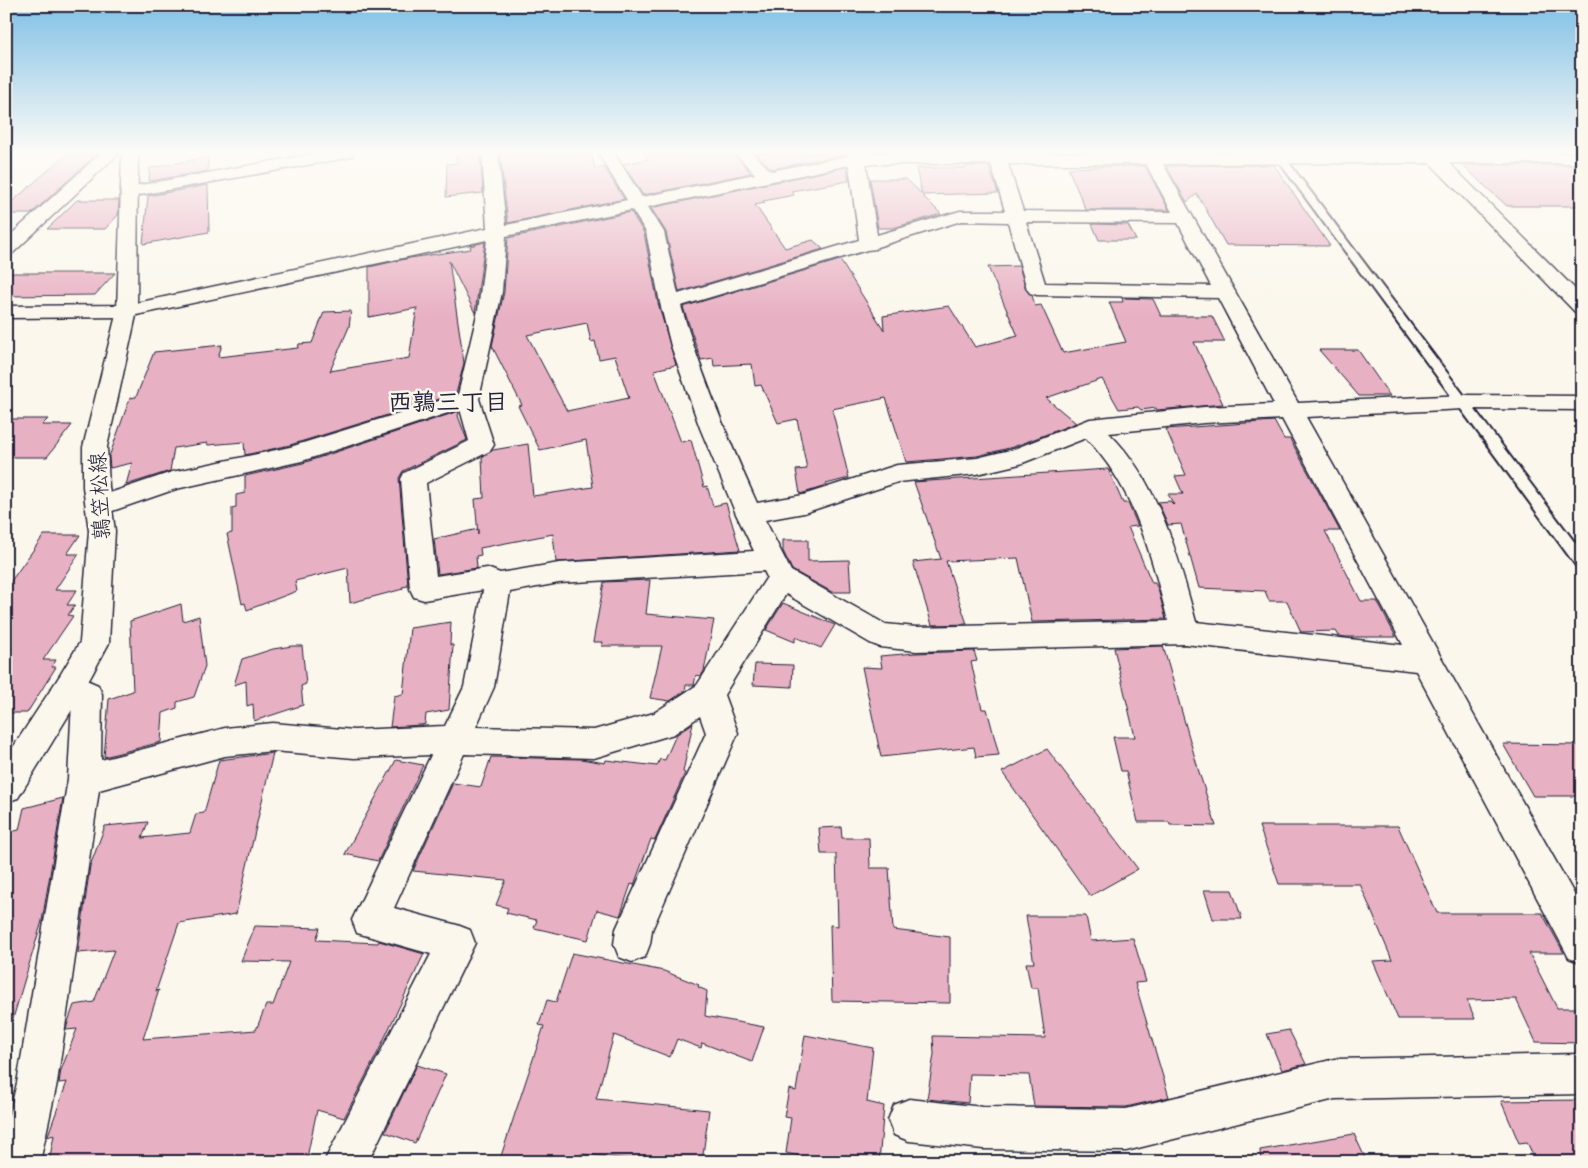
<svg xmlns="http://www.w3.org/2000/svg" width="1588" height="1168" font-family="'Indie Flower','Klee One',sans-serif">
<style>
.building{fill:#e8b0c3;stroke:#22223b;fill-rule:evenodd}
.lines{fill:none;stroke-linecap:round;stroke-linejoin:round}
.lane-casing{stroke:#22223b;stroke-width:4}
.street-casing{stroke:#22223b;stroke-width:3}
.secondary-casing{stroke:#22223b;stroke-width:3}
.lane{fill:#fbf7ec;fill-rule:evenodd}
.street{fill:#fbf7ec;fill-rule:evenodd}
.secondary{fill:#fbf7ec;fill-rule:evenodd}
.labels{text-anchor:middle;stroke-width:5;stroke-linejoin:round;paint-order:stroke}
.street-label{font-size:22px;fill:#22223b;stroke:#fbf7ec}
.neighbourhood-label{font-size:24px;font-weight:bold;fill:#22223b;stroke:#fbf7ec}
</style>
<rect width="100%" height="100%" fill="#fbf7ec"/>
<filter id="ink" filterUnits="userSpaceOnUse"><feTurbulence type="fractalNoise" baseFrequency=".02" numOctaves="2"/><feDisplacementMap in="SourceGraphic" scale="10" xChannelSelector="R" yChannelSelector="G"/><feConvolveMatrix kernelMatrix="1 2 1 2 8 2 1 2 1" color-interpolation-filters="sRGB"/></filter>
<g filter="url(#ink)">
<!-- building -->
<g class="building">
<path d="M68,153H98L31,214H6V207Z"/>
<path d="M456,153H480L483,193L446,197L447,164L457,163Z"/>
<path d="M500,153H591L595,169L604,167L624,199L508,223Z"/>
<path d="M644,153H733L751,173L643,195L623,164L648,159Z"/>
<path d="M755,153H846V154L772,169Z"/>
<path d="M208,157V171L149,181L150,168Z"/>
<path d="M1274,165L1330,246L1226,245L1197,194L1187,202L1166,166Z"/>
<path d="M1462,165H1582V206H1507Z"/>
<path d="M965,166H989L998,193L922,195L941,214L893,228H878L870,179H906L922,194L916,168H966Z"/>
<path d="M1125,166H1145L1169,210H1086L1068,168Z"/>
<path d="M847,167L849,181L791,191L794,195L763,201L765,203L755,205L785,248L813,240L823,249L679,292L666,232L651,208Z"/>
<path d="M208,185L209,232L143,244L148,196Z"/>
<path d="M77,200H119L118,215L105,229H47Z"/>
<path d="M631,212L644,233L658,303L676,365L654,370L681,442L691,440L704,487L707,486L713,506L726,503L740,550L556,562L553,534L480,548L481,555L476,556L477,568L438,574L434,539L478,529V535L475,499L484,498L482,457L493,450L528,444L533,496L593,487L586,440L540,450L518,406L522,405L492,346L504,292L508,238ZM587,323L591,342L595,341L599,359L615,356L629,398L567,411L527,335Z"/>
<path d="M1092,224L1128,225L1136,240H1099Z"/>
<path d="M485,242L475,313L449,261L464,363L456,394L290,445L245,455L244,442L208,445L207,443L174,448L170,471L126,485L132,463L110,468L109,457L130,398L136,397L154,352L222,345L218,357L298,348L299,344L312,343L324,312L351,311L349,327L330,371L409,358L417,308L369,317V267L410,258L471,249L470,246Z"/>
<path d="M840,260L884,330L883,316L949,306L975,347L1018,336L988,267L1019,266L1026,290L1032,295L1035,306L1041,305L1063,353L1126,342L1109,302H1123L1122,298L1153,299L1161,316H1212L1225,342H1194L1223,404L1157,410L1156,408L1141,410L1138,407L1119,409L1102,379L1046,398L1076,423L1013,447L977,456L906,462L886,398L832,409L849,478L826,484V486L800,494L796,470L807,469L797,419L778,423L761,385L755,386L752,364L714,366L713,358L701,360L683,307Z"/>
<path d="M6,273H115L95,295L6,296Z"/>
<path d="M1319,350H1358L1390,396H1359Z"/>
<path d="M459,411L458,416L467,440L403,471L399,478L408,586L402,587L403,589L350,603L348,568L295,581L297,591L247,610L245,603L242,604L227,534L232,533V508L236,507V495L245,493V476L303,463Z"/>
<path d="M6,419H48L42,425H72L47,457H6Z"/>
<path d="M1274,421L1284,439H1290L1340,531H1325L1361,601H1377L1396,637H1346L1339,636L1336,631L1301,632L1287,601H1269L1265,591L1199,588L1181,524L1168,525L1158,502L1170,501L1174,505L1168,494H1183L1175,476L1186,475L1166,429Z"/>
<path d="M1108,469L1123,503H1128L1137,524L1138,526L1128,527L1152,583H1155L1158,589L1166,619L1032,622L1018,558L946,561L967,624L932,625L913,562L941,559L914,482Z"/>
<path d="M44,535H80L67,554H79L55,590H77L67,605H75L68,615L73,616L43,660H56L52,667H56L27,713H6V588Z"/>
<path d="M783,540H808V561L849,560L851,592H832L792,570L783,551Z"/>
<path d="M650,580L646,614L714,620L704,671L701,676L696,675L694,685H686L685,691L670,701L650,698L662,646H602L603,642H593L604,582Z"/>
<path d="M783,603L835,625L821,648L795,637V642L766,630Z"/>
<path d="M181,604L183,621L199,616L205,666L194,697L177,702V708L163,713L161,742L104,757L109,699L133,691L130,621Z"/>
<path d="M451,622L450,645H453L449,710L426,714L425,724L421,725L390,727L394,696L403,694L410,628Z"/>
<path d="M292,646H302L306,684L301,686L303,705L254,721L253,704L247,706L246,681L234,685L242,659L273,649Z"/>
<path d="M1163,646L1199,772L1216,826L1170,825L1169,822H1138L1126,771H1121L1113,737H1135L1114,648Z"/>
<path d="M974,651L977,661L971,662L982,709H987L999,755L976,757L974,747L881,757L862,667L882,668L880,656L916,653Z"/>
<path d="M755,664L793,665L792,687L753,685Z"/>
<path d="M693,723L683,772L685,773L655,840L651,839L634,885L631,884L620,916L597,910L588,940L534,928L537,920L506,913L508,908L496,905L506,880L413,871L453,783L481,787L491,757L581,759L605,763L606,760L657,766L660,759L665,760L676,735Z"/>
<path d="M1503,744L1582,745V796H1533Z"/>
<path d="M1047,749L1138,869L1090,896L1002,772Z"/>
<path d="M273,753L236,914L179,923L156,991L159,990L143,1039L256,1030L266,1005H273L289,962L241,961L255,926L320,928L316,940L378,943L379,941L424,954L378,1052L344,1118L317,1110L306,1162H49L54,1135L47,1137L48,1135L67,1082L59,1083L61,1070L77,1029L66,1030L68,1022L74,1005L94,1002L114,950L78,953L90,866L105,826L148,822L142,838L190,833L196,814L204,813L219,760Z"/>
<path d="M396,760L423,765L378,861L345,854Z"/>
<path d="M63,798L42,921L12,1022L6,1021V833L19,830L24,808Z"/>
<path d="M1259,826H1398L1437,913H1542L1564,953H1529L1557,1008H1582V1043L1536,1042L1516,999L1467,1000L1475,1019H1398L1373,961L1392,960L1360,884H1279Z"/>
<path d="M841,827L842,838H869L870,868H889L893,930L950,937V1003L832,1001L830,925L838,926L836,854H821L819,828Z"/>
<path d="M1204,890H1232L1242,919H1213Z"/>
<path d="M1026,916H1086L1091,941L1133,938L1146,982L1135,983L1169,1097L1126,1107L1034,1106L1029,1075L970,1074L968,1103L927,1099L934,1054L933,1036L1045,1038L1038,988H1031L1026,963H1034Z"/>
<path d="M572,953L664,971L699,985L698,987L707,991L705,1016L764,1027L752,1062L702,1043L701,1048L677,1039L670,1057L614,1035L596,1099L709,1110L702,1162H659L581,1154L578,1162H499L544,1026L539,1025L547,1000L556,1002Z"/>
<path d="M1289,1030L1306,1064L1282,1070L1267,1034Z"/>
<path d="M805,1035L873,1048L867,1102L884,1106L879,1162H828L786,1153L791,1118L784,1117L789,1089L796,1091Z"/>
<path d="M417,1065L446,1074L415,1143L385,1132Z"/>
<path d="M1582,1100V1162H1536L1527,1142L1519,1143L1501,1101Z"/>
<path d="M1354,1134L1367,1162H1261L1260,1150Z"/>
</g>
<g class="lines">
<!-- lane casing -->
<g class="lane-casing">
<path id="lane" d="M1280,154L1283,155L1582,552V569L1577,567L1277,159V155Z"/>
</g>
<!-- street casing -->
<g class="street-casing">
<g id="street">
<path d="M101,153H119L13,253L6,255V239Z"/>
<path d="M318,153H354L352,156L346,158L129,197L123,196L120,192L123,188L129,187Z"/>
<path d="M482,153H498L506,225L627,200L598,153H614L642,197L755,174L735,153H752L771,171L848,156V153H1582V163H1449L1582,296V314L1575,312L1430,163L1163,164L1298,403L1464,395L1582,396V410L1464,409L1306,417L1582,908V963L1569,958L1416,671L1185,644L916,651L880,647L870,643L786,594L724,695L738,733L652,930L650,944L645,957L632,962L619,957L614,944L616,929L706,733L700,716L674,734L594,758L464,754L394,908L457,925L470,930L475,943L368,1162H324L431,954L357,933L352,920L431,755L354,758L273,751L225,756L99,790L57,1083L40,1162H6V1127L17,1083L68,779L72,701L59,695L55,686L59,677L70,673L98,685L102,694L101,760L225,728L273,723L354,730L445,726L464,687L483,590L424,600L414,597L410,589L401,479L404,473L469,441L460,409L302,461L176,489L98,516L89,514L85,507L89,500L172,472L290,447L458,395L478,310L487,240L127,317L6,318V306L127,305L487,228ZM866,164H991L1005,211H960L877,235ZM1008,164H1146L1172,212L1023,211ZM849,165L859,240L678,294L664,232L648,207ZM632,210L646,232L660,303L671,346L700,428L736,514L754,551L559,563L500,573L487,568L436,576L426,483L490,451L494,445L479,399L502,292L506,236ZM961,221L1008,222L1027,289L1030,293L1037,295L1218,298L1274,404L1204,407L1090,419L1014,449L977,458L897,465L803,495L757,503C728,439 701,374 681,306L867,250L876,249L877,247ZM1026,222L1178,223L1211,286L1045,283ZM1282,419L1403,645L1196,622C1178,556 1159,482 1109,433L1204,423ZM1086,438C1135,488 1151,555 1168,621L916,627L885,624L791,571L765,520L804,513L898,482L977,474L1020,464ZM764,571L767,577L697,685L654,713L594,730L476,727L494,687L510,592L559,583Z"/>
<path d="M1582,1054V1094L1335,1099L1126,1151L983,1149L909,1141L894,1135L888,1120L894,1105L909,1099L983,1107L1126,1109L1335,1059Z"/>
</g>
</g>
<!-- secondary casing -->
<g class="secondary-casing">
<path id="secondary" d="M122,153H138L137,311L107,447L109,487L115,531L109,643L81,695L18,798L6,802V758L59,677L80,642L89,531L83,487V447L117,311Z"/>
</g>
<!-- lane -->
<use href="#lane" class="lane"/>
<!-- street -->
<use href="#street" class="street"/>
<!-- secondary -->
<use href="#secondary" class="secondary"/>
</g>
</g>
<!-- sky -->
<linearGradient id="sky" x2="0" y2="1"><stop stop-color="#80c0e6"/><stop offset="0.48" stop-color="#fdfbf6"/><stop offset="1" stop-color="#fdfbf6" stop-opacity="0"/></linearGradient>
<rect width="1588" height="317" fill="url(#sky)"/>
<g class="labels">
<!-- street labels -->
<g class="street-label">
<text transform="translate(99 496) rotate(-93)" y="8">鶉笠松線</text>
</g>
<!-- neighbourhood labels -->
<g class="neighbourhood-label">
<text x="448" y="410">西鶉三丁目</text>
</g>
</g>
<!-- margin -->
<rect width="1588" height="1168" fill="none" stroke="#fbf7ec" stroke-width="25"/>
<rect x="12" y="12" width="1563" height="1143" fill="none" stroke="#22223b" stroke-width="2" filter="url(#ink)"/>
</svg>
